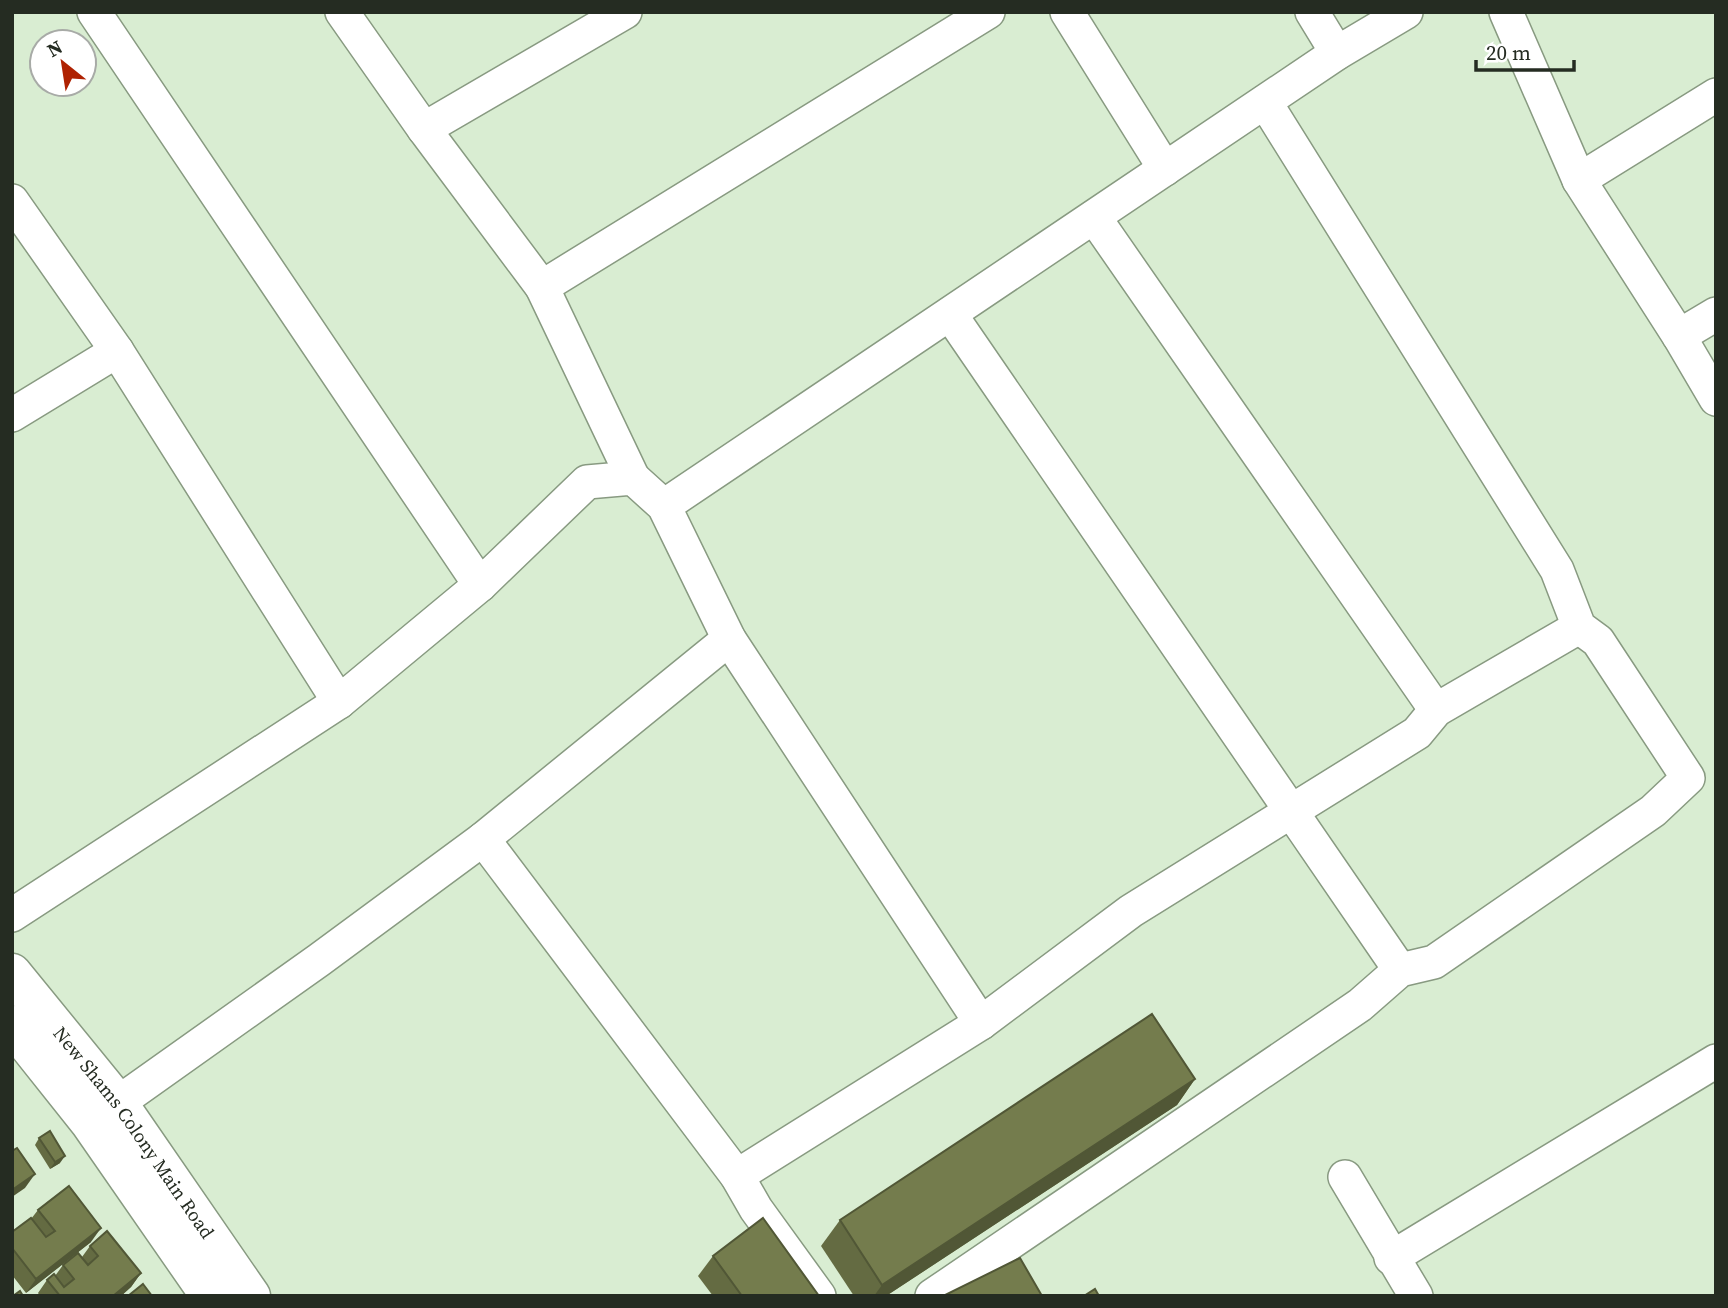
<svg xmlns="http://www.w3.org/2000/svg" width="1728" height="1308" font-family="'Source Serif 4',serif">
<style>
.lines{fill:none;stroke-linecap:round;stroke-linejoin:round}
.street-casing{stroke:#889a81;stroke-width:36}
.secondary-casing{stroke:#889a81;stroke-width:41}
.street{stroke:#fff;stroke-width:33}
.secondary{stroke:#fff;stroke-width:38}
.wall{fill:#646b42}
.shaded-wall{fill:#515736}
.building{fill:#747c4d;stroke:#515736;stroke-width:2}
.labels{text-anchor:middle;stroke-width:5;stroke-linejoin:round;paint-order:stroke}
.street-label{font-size:19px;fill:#252c22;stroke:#fff}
</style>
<rect width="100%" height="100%" fill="#d9edd2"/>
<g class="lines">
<!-- street casing -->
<g class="street-casing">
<g id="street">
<path d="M94,12L480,585"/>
<path d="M342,12L424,129L542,287L633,478"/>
<path d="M1067,12L1165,169"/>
<path d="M1312,12L1337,53"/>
<path d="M1506,12L1579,180L1679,336L1716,399"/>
<path d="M424,129L625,12"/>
<path d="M1579,180L1716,95"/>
<path d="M12,201L117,351L339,702"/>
<path d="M1094,217L1436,710"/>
<path d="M542,287L988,12"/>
<path d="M950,314L1400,970"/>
<path d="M1679,336L1716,314"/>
<path d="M12,415L117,351"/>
<path d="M664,506L1337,53L1406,12"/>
<path d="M483,839L737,1176L756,1209L819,1296"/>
<path d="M12,915L339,702L480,585L587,482L633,478L664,506L729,639L981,1023"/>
<path d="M98,1117L319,960L483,839L729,639"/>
<path d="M737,1176L981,1023L1131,911L1417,733L1436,710L1579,627"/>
<path d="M1345,1177L1416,1296"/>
<path d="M1391,1258L1716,1061"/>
<path d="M932,1296L1360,1005L1400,970L1434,962L1653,811L1688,778L1598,641L1579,627L1557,570L1265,102"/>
</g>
</g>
<!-- secondary casing -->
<g class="secondary-casing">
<g id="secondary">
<path id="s1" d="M12,973L118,1103L251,1296"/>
<path d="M12,1025L90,1123L210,1296"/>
</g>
</g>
<!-- street -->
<use href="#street" class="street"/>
<!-- secondary -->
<use href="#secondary" class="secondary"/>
</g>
<!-- wall -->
<g class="wall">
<path d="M1195,1079L1177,1105L886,1296H854L821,1246L840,1220Z"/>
<path d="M39,1138L60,1163L50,1169L35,1145Z"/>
<path d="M38,1210L91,1242L26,1293L12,1275V1232L31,1219Z"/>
<path d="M90,1246L141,1273L131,1287L121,1296H40L38,1293L47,1280L55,1276L63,1265L82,1257Z"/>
<path d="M713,1256L819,1296H713L698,1276Z"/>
</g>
<!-- shaded-wall -->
<g class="shaded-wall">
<path d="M1195,1079L1177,1105L886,1296H874L882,1285Z"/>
<path d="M65,1156L60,1163L50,1169L55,1162Z"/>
<path d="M35,1174L25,1188L12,1197V1190Z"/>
<path d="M101,1228L91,1242L26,1293L36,1279Z"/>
<path d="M141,1273L131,1287L121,1296H113Z"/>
</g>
<!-- building -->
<g class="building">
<path d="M1152,1014L1195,1079L882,1285L840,1220Z"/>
<path d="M50,1131L65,1156L55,1162L39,1138Z"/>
<path d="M17,1148L35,1174L12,1190V1151Z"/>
<path d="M69,1186L101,1228L36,1279L12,1248V1232L31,1218L46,1237L55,1231L38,1210Z"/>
<path d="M763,1218L819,1296H742L713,1256Z"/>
<path d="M107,1231L141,1273L113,1296H60L47,1280L54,1274L64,1287L74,1279L63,1265L78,1253L88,1265L98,1256L90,1246Z"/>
<path d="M1020,1258L1042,1296H946L945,1295Z"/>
<path d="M143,1284L152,1296H128Z"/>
<path d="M1095,1289L1099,1296H1084Z"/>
<path d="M20,1291L23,1296H13Z"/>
</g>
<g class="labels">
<!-- street labels -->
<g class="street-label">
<text dy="7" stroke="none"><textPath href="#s1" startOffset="201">New Shams Colony Main Road</textPath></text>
</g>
</g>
<!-- border -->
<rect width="1728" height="1308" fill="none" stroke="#252c22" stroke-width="28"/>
<!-- north arrow -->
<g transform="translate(63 63) rotate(330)"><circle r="33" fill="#ffffff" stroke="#a8aba7" stroke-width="2"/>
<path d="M0-5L12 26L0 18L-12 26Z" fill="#af2202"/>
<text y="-10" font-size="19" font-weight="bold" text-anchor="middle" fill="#252c22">N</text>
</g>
<!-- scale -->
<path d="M1476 60v10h98v-10" fill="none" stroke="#252c22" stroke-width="3.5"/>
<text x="1486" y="60" font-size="21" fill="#252c22" stroke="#ffffff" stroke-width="5" paint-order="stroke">20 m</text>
</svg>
